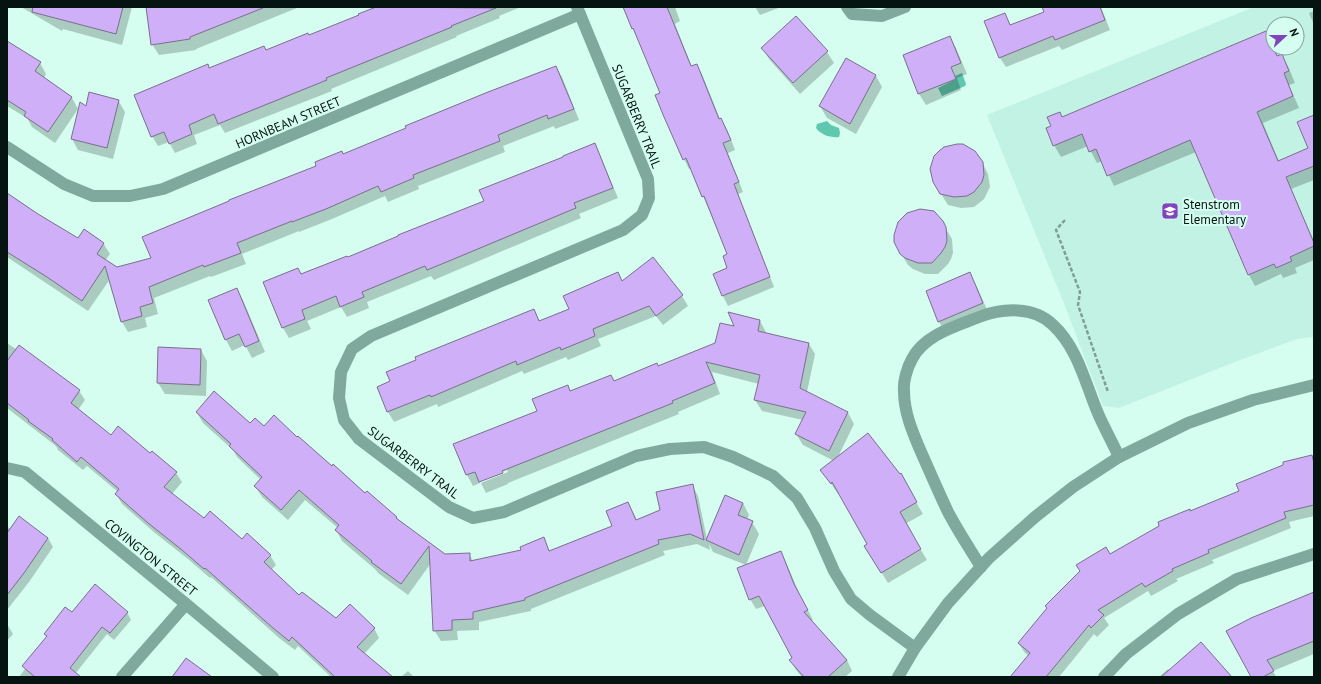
<svg xmlns="http://www.w3.org/2000/svg" width="1321" height="684" font-family="'PT Sans',sans-serif">
<style>
.built{fill:#c1f2e4;fill-rule:evenodd}
.water{fill:#5fc8ae}
.shadow{fill:#0003}
.building{fill:#cfaff7;stroke:#7b6f8b}
.lines{fill:none;stroke-linecap:round;stroke-linejoin:round}
.path{stroke:#809e95;stroke-width:2.5;stroke-dasharray:4 2;stroke-linecap:butt}
.minor{stroke:#80a99d;stroke-width:12}
.labels{text-anchor:middle;stroke-width:4;stroke-linejoin:round;paint-order:stroke}
.street-label{font-size:13px;fill:#051410;stroke:#d5fef1}
.poi-label{font-size:13px;fill:#051410;stroke:#d5fef1;text-anchor:start}
</style>
<rect width="100%" height="100%" fill="#d5fef1"/>
<!-- built -->
<path class="built" d="M1254,7H1314V337L1297,339L1235,362L1119,408L1103,406L1065,306L987,115ZM1273,24H1297V48H1273Z"/>
<!-- water -->
<g class="water">
<path d="M962,73L966,84L965,86L942,96L938,88L956,79L955,76Z"/>
<path d="M827,121L831,125L839,128L840,133L839,137C831,138 821,135 816,128L817,124Z"/>
</g>
<!-- shadow -->
<g class="shadow">
<path d="M21,7H132L122,45L63,29L62,31Z"/>
<path d="M157,7H297V8L196,49V50L159,55L152,44Z"/>
<path d="M379,7H521L499,16L500,18L456,36L457,37L331,89L332,91L225,133L220,125L194,135L197,144L175,153L169,142L158,146L152,136L209,69L309,37Z"/>
<path d="M624,7H675L680,21L675,24L692,67L696,65L702,74L720,119L727,129L735,150L728,153L743,192L738,194L774,287L728,306L723,296L714,275L729,269L728,255L691,168L689,169L684,159L661,94Z"/>
<path d="M755,7H781L760,15Z"/>
<path d="M1043,7H1101L1110,30L1062,50L1059,46L1006,67L1000,58L986,22L1004,14L1011,26L1045,12Z"/>
<path d="M1314,11V25L1309,13Z"/>
<path d="M1266,32L1278,57L1281,55L1288,66L1295,83L1289,85L1299,108L1263,123L1279,161L1310,149L1314,116V180L1291,189L1314,241V260L1295,268L1297,273L1283,278L1281,274L1255,286L1249,275L1196,152L1114,186L1102,161L1097,163L1088,146L1061,157L1054,145L1052,126L1060,113L1062,118Z"/>
<path d="M950,37L956,48L967,74L957,78L961,90L926,105L919,94L904,56Z"/>
<path d="M7,42L40,63L46,74L44,78L72,98L78,109L55,143L32,127L27,118L7,106Z"/>
<path d="M762,48L827,52L834,63L800,94L769,59Z"/>
<path d="M846,59L876,76L882,87L856,134L827,118L820,106Z"/>
<path d="M556,67L562,77L579,120L555,129L554,126L503,146L505,152L418,186L419,189L388,202L385,196L332,219L299,232V231L242,254L246,264L211,277L210,276L154,298L158,314L145,318L147,327L128,332L122,322L110,279L88,311L7,257V194L37,215L78,239L103,243L110,254L105,261L117,269L153,259L318,166Z"/>
<path d="M118,100L125,112L113,159L78,150L72,139L86,108Z"/>
<path d="M595,144L600,155L618,198L579,214L581,218L455,271L434,280L431,276L367,302L369,308L347,317L341,307L307,321L311,329L289,338L283,328L265,282L301,275L347,258L485,202Z"/>
<path d="M982,162L988,174L990,187L984,199L974,207L961,208L948,205L941,194Z"/>
<path d="M942,222L952,239L953,253L951,259L948,264L938,274H925L913,269L908,265L901,253Z"/>
<path d="M653,258L682,296L688,306L663,325L656,316L598,339L601,346L568,360L566,357L524,374L522,371L438,407L437,404L394,422L388,412L534,310L540,322L570,310L618,274L623,282Z"/>
<path d="M970,274L976,285L989,314L946,333L939,322L927,292Z"/>
<path d="M236,289L243,300L265,352L252,358L245,345L232,351L226,340Z"/>
<path d="M730,314L760,321L766,332V334L809,344L815,354L807,392L848,413L854,424L837,459L900,475L923,514L905,524L927,560L888,583L872,557L869,545L840,493L838,494L822,470L834,461L803,445L796,434L803,420L762,411L755,400L759,384L712,372L720,394L678,412L679,414L508,483V484L486,493L481,483L508,472L507,470L480,481V483L473,486L467,475L454,445L538,412L568,386L571,392L614,382L658,367L716,344L736,328Z"/>
<path d="M7,343L79,391L85,400L78,410L111,436L150,455L176,473L182,482L172,494L204,520L270,555L276,565L271,570L300,596L336,620L374,628L379,638L364,654L392,677H331L298,646L295,650L279,638L211,577L210,578L188,559L155,533L122,504L116,494L118,492L87,466L83,470L58,450L56,446L7,408Z"/>
<path d="M201,350L207,361L206,396L165,394L158,383Z"/>
<path d="M197,413L264,428L332,467L397,517L399,522L445,556L469,554L473,561L522,551L543,538L550,552L613,526L628,503L637,520L661,511L692,485L698,496L707,539L743,503L749,515L747,520L752,522L759,534L746,565L713,552L709,544L710,550L697,544L663,551L665,555L531,609V611L479,622V630L457,631L458,640L441,641L434,630L431,563L408,595L378,573L376,570L342,541L336,530L338,528L305,500L288,520L262,497L255,486L261,480L237,457L233,450L203,423Z"/>
<path d="M1312,456L1314,460V516L1289,522L1291,528L1212,560L1214,563L1176,579L1178,581L1151,596L1148,591L1104,618L1109,625L1097,637L1094,634L1059,677H1012L1029,656L1025,653L1019,644L1110,555L1190,512L1240,492Z"/>
<path d="M7,527L11,529L48,538L53,547L29,582L7,610Z"/>
<path d="M781,552L786,562L800,595L813,620L811,621L847,660L852,671L845,677H802L796,670L790,660L793,658L765,606L756,609L750,599Z"/>
<path d="M1314,593V654L1273,671L1276,677H1252L1306,597L1305,595Z"/>
<path d="M127,612L131,620L114,640L107,634L75,674L76,677H19L25,669L24,666L47,638L45,634L72,614Z"/>
<path d="M7,624L13,634L7,641Z"/>
<path d="M1168,669L1170,671L1231,677H1159Z"/>
<path d="M408,671L414,677H401Z"/>
</g>
<!-- building -->
<g class="building">
<path d="M33,7H123L116,34L32,12Z"/>
<path d="M146,7H263V8L190,37V39L151,45Z"/>
<path d="M376,7L496,8L451,26L452,27L326,78L327,80L218,124L214,114L189,125L192,134L169,144L164,132L151,137L134,95L208,64L209,68L264,46L266,50L308,33L309,35L359,15L358,14Z"/>
<path d="M623,7H667L691,66L697,64L719,119L721,118L731,140L723,143L739,182L734,184L770,277L722,296L713,274L727,268L723,256L727,254L704,196L702,197L686,158L683,160L664,117L655,95L660,93L633,28L632,29Z"/>
<path d="M1042,7H1100L1105,20L1055,40L1053,36L999,58L984,21L1005,13L1010,25L1044,12Z"/>
<path d="M796,16L828,51L793,83L761,48Z"/>
<path d="M1266,31L1277,56L1282,54L1289,71L1284,73L1293,96L1257,112L1278,161L1308,148L1297,122L1314,115V166L1286,177L1314,243V246L1290,257L1292,261L1276,268L1274,264L1248,275L1190,140L1107,176L1096,149L1089,152L1082,134L1053,146L1046,128L1051,126L1047,117L1060,112L1062,117Z"/>
<path d="M950,36L961,63L951,67L956,79L918,94L903,55Z"/>
<path d="M7,41L41,62L35,71L72,97L48,132L24,116L26,112L7,100Z"/>
<path d="M846,58L876,75L850,124L819,106Z"/>
<path d="M556,66L574,109L548,119L547,115L498,135L500,141L413,175L414,178L381,192L378,186L326,209L292,222V221L237,243L241,253L204,267L203,265L149,287L153,303L140,307L142,316L121,322L105,266L82,301L47,277L7,252V193L38,214L78,238L84,229L104,243L97,254L117,267L151,258L142,237L229,201V200L316,166L315,162L342,151L343,154L406,128L405,126L488,92Z"/>
<path d="M89,92L119,100L107,148L71,139L80,102L86,106Z"/>
<path d="M595,143L613,188L574,203L576,208L449,261L427,270L425,266L362,292L364,297L340,307L336,296L302,310L305,319L282,328L263,282L298,268L301,274L347,256L348,257L398,236V235L484,201L479,190L563,157V156Z"/>
<path d="M957,144H963L975,151L983,162L984,175L982,182L974,192L967,196L954,197L940,194L933,182L930,169L934,156L939,151L944,147Z"/>
<path d="M920,209L934,211L943,221L946,227L947,241L945,247L941,253L932,263H918L905,258L900,254L894,242V235L898,222L907,213Z"/>
<path d="M653,257L683,295L656,316L649,306L593,329L595,336L561,350L560,347L517,365L516,361L431,397L430,395L387,412L377,387L390,381L386,372L416,360L415,357L534,309L539,321L569,309L563,296L618,272L622,281Z"/>
<path d="M970,272L983,303L938,322L926,291Z"/>
<path d="M237,288L259,341L245,347L239,334L225,340L208,300Z"/>
<path d="M728,312L760,320L758,331L809,343L800,388L848,412L829,451L795,434L806,412L754,400L760,375L706,362L715,383L672,401L673,403L502,471L503,473L479,482L475,472L466,475L453,444L537,411L532,399L568,385L570,391L611,375L614,381L657,363L658,366L715,343L720,323L734,326Z"/>
<path d="M19,345L80,390L71,403L111,435L118,426L150,453L152,451L177,472L164,487L204,518L210,511L242,539L247,533L271,555L264,562L299,595L302,592L336,618L350,604L375,628L357,647L393,677H335L292,637L289,641L273,628L205,568L204,569L182,550L148,523L115,494L119,489L81,457L77,462L52,440L53,439L28,421L29,420L7,403V361Z"/>
<path d="M158,347L201,349L200,385L157,383Z"/>
<path d="M214,391L250,423L255,418L264,426L274,415L297,437L298,436L332,466L333,464L365,493L367,491L397,517L396,518L445,554L470,553V561L521,550L520,547L544,537L549,551L612,526L606,511L628,502L636,520L660,510L656,492L693,484L704,540L690,534L658,540L659,544L525,598V600L473,612V619L452,620V630L433,631L429,546L401,584L371,562L372,561L335,530L339,525L299,490L281,510L254,486L262,477L229,446L231,444L196,412Z"/>
<path d="M868,433L900,474L901,473L917,502L900,512L921,549L881,573L864,546L867,544L832,482L831,484L820,470Z"/>
<path d="M1312,455L1314,463V505L1284,512L1286,518L1208,550L1209,553L1172,569L1173,571L1145,587L1142,583L1098,610L1104,615L1091,628L1089,625L1046,677H1010L1030,653L1018,643L1047,608L1045,606L1080,571L1076,565L1106,547L1110,554L1159,526L1158,522L1190,509V511L1239,491L1236,484L1283,465V462Z"/>
<path d="M725,495L743,503L738,515L753,521L739,555L706,540Z"/>
<path d="M19,516L48,538L24,573L7,595V533Z"/>
<path d="M781,551L794,584L808,610L804,612L847,660L828,677H804L789,660L792,658L759,596L749,600L737,568Z"/>
<path d="M95,584L128,612L110,633L102,627L70,668L81,677H35L22,666L47,636L44,634L65,607L72,612Z"/>
<path d="M1314,592V641L1267,660L1274,671L1263,677H1251L1226,631L1251,618Z"/>
<path d="M1201,642L1232,677H1161Z"/>
<path d="M186,658L212,677H172Z"/>
</g>
<g class="lines">
<!-- path -->
<path class="path" d="M1065,220L1056,230L1080,292L1078,305L1108,392"/>
<!-- minor -->
<g class="minor">
<path d="M577,7L648,179L649,198L642,215L623,230L371,336L352,349L341,372L339,398L344,420L359,439L449,507L473,518L504,512L636,456L670,449L704,447L733,457L773,476L797,498L815,528L834,571L851,599L870,615L915,648"/>
<path d="M847,7L852,14L882,16L905,7"/>
<path d="M7,147L64,184L93,196H130L163,189L580,14"/>
<path d="M7,468L25,472L186,604L273,677"/>
<path d="M981,567C970,549 958,531 948,512C939,493 930,472 921,452C913,433 904,413 904,391C903,382 907,368 912,359C924,335 956,326 979,317C1003,308 1034,306 1053,325C1077,347 1085,382 1097,411C1103,426 1112,441 1119,457"/>
<path d="M122,677L186,604"/>
<path d="M898,677L915,648L948,603L989,558L1035,517L1073,487L1119,457L1188,423L1253,400L1314,385"/>
<path d="M1104,677L1126,654L1178,614L1237,579L1314,554"/>
</g>
</g>
<!-- icons -->
<defs>
<g id="school-square" transform="scale(0.9)"><rect x="-9" y="-9" width="18" height="18" rx="4" fill="#8145bb" stroke="#d5fef1"/><path d="M0-5L7-2L0 1L-7-2ZM-4 1L0 2.5L4 1V4Q0 6-4 4Z" fill="#fff"/></g>
</defs>
<g fill-rule="evenodd">
<use href="#school-square" x="1170" y="211"/>
</g>
<g class="labels">
<!-- street labels -->
<g class="street-label">
<text transform="translate(637 116) rotate(68)" y="5">SUGARBERRY TRAIL</text>
<text transform="translate(288 122) rotate(-23)" y="5">HORNBEAM STREET</text>
<text transform="translate(414 462) rotate(37)" y="5">SUGARBERRY TRAIL</text>
<text transform="translate(151 557) rotate(39)" y="5">COVINGTON STREET</text>
</g>
<!-- poi labels -->
<g class="poi-label">
<text x="1183" y="209">Stenstrom<tspan x="1183" dy="15">Elementary</tspan></text>
</g>
</g>
<!-- border -->
<rect width="1321" height="684" fill="none" stroke="#051410" stroke-width="16"/>
<!-- north arrow -->
<g transform="translate(1285 36) rotate(68)"><circle r="19" fill="#d5fef1" stroke="#82a097"/>
<path d="M0-3L7 15L0 10L-7 15Z" fill="#8145bb"/>
<text y="-6" font-size="11" font-weight="bold" text-anchor="middle" fill="#051410">N</text>
</g>
</svg>
